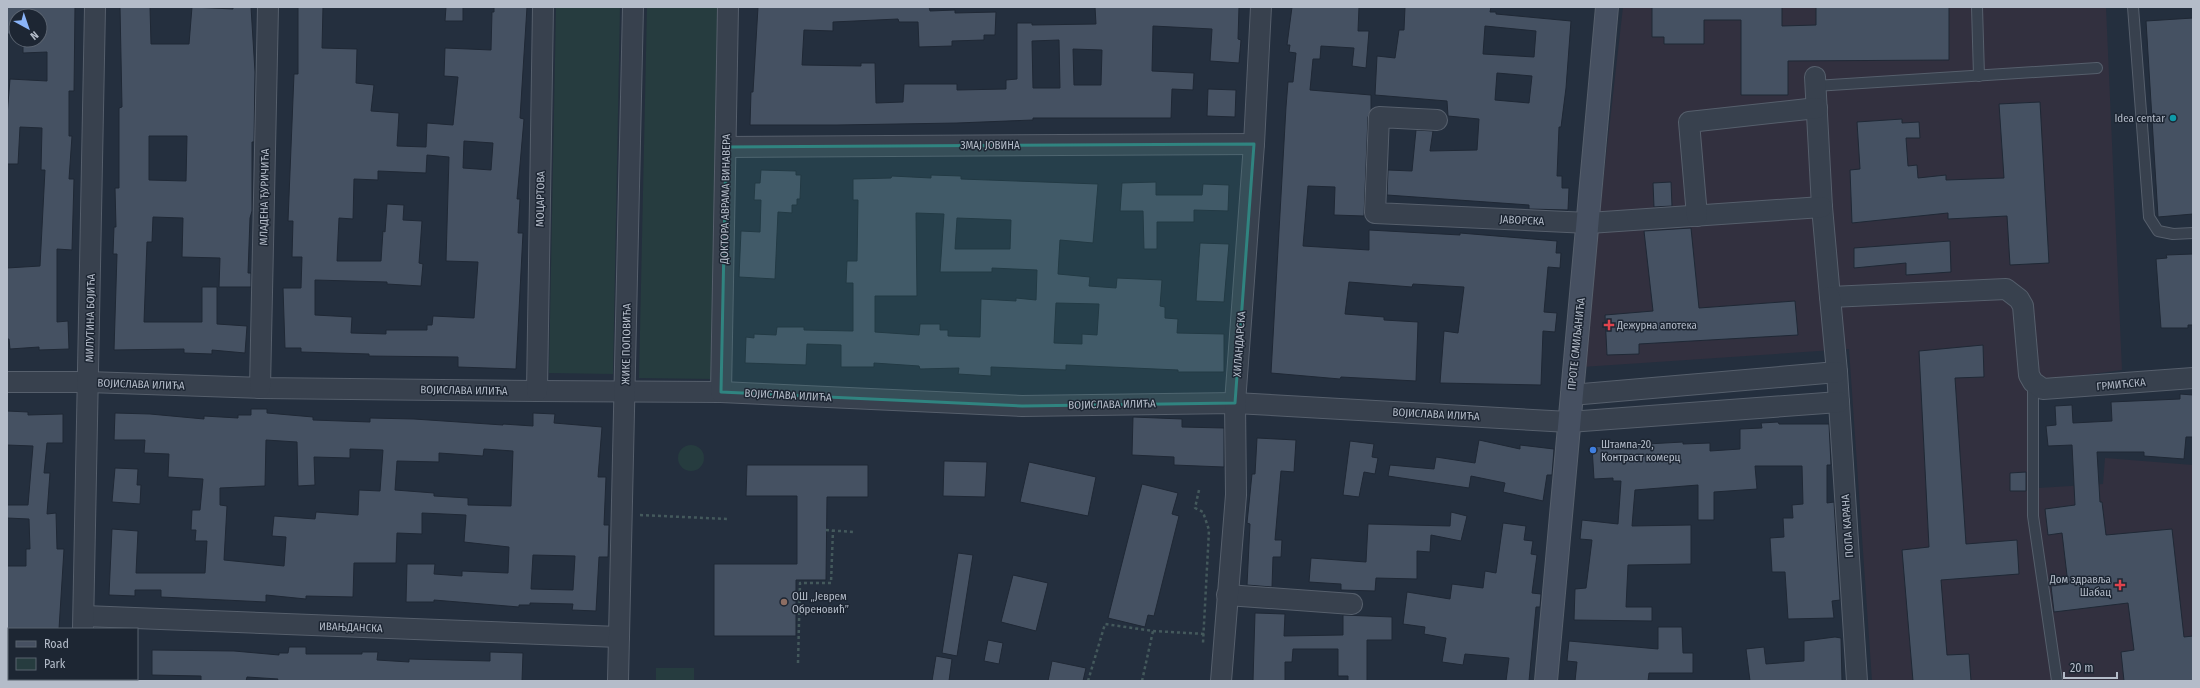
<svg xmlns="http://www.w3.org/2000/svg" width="2200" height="688" font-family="'Fira Sans Condensed',sans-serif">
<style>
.medical{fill:#32303f}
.green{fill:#263c3f}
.building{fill:#455162;stroke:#1f2835;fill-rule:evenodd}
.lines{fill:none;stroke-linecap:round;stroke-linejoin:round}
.lane-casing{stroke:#565f6c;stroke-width:12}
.street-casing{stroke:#565f6c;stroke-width:22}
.secondary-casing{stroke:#565f6c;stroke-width:24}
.path{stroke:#44595c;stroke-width:2.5;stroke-dasharray:3 3;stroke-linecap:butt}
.lane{stroke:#38414e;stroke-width:10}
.street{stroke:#38414e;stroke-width:20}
.secondary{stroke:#465061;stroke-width:22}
.marked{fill:#308480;fill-opacity:0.2;stroke:#308480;stroke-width:3;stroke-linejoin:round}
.culture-dot{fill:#0f9aa8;stroke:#1d2633;stroke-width:1.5}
.health-dot{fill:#e0444e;stroke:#1d2633;stroke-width:1.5}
.shop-dot{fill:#3f7fe0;stroke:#1d2633;stroke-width:1.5}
.education-dot{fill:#8d6e63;stroke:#1d2633;stroke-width:1.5}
.labels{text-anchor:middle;stroke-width:3;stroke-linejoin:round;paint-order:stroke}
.poi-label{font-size:11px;fill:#b4bcc9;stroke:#1d2633;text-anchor:start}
.street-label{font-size:11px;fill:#b4bcc9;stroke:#1d2633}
</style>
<rect width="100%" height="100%" fill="#242f3e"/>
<!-- medical -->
<path class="medical" d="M1623,7H2106L2122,370L2033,382L2038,488L2103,484L2105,458L2193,465V681H1872L1849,349L1582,367Z"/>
<!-- green -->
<g class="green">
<path d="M556,7H620L613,374L549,373Z"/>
<path d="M647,7H719L712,379L639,378Z"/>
<circle cx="691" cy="458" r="13"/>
<rect x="656" y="668" width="38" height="13"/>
</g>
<!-- building -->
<g class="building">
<path d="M7,7H75L74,91H69V136H72L69,179H74L72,250L57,249V322L68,321L69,349L39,350V347L10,349L9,339H7V268L40,266L45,170H41L42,128L20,127L18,164H7V116L10,79L47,81V52L23,53V40H40V16H16V34H7Z"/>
<path d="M120,7H150L151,44H189L192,7L233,9V7H251L255,72L254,142H252V211L250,218L248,273H251V287H219L220,258L182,257L183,218L153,217L152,242H147L144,322H202V287H217V324L247,326L245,353L212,350V354L184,353V349L114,350L117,254H113L114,227H116L115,188H119V108L122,107ZM149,136H187L186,181L149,180Z"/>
<path d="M298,7H323L322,48L357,49L356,83L374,85L371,111L399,113L397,146L426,147L427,123L453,125L458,77L444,76L445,48L491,50L492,12H494V7H527L520,118L524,119L517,199H520L518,233H523L516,369L458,367V357L369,356V354L301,352V348H285L283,288H301L302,257H292L293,221H288L294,74H298ZM464,141L493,143L491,170L463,168ZM427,155L449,157L446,261L478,262L474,318L433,316L432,325H427V330H386V334L351,333L352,317L315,315V280L387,282V284L421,286L423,264L419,263L422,221L403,220L404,205L387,204L385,232L383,231L381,261H337L339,218L353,219L354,179L378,180V171L426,173Z"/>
<path d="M446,7H463V21H445Z"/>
<path d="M758,7H929L930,11L955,10V13L996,12L995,35H984V40L952,41V46L919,47L918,22H899L898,19L833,22V31L804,30L802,65L861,66V63H875L876,103L903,102L904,84H957V90L1006,89V80L1017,79V23H1032V25L1096,24L1095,7H1239L1238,39L1241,40L1239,63L1210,61L1212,29L1153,26L1152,71L1194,73L1193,90L1172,89L1171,118H1033V120L957,123L837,125H750L751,92H753ZM1059,40L1060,88H1033L1032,41ZM1073,49L1102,50L1101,85H1074Z"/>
<path d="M1292,7H1359L1358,31H1369L1366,68L1352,66L1354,48L1321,46L1320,59H1313L1310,90L1371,95V110L1368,117L1364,216L1334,215L1335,187L1308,186L1303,246L1369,250V230L1460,235V233L1557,241L1556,253H1561L1560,268L1548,267L1544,312L1557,313L1555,332L1543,331L1541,385L1440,383L1444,331L1458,333L1464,287L1413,284L1412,287L1349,282L1345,314L1384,317V320L1418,322L1416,381L1341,377L1340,379L1271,373L1286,107L1288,82H1293L1296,53L1289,52L1290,45H1287Z"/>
<path d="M1405,7H1491L1490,12H1496V14L1571,21L1566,88L1561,127H1559L1557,176H1562V188H1569L1568,210L1529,209V205L1387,195L1388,170L1412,171L1416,130L1433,131L1430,151L1477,150L1479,119L1448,116L1447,101L1375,95L1377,56L1395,58L1399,30H1404ZM1485,26L1536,31L1534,57L1483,54ZM1497,73L1532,76L1529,103L1495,100Z"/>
<path d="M1652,7H1782V26L1816,25V7H1949V60L1788,61V95H1741V20H1704V44H1664V37H1652Z"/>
<path d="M2193,18V214L2158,217L2146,21Z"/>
<path d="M1208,89L1236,90L1235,117L1207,116Z"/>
<path d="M2040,102L2049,263L2010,265L2007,216L1948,219V213L1852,223L1850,170L1860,169L1857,122L1902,119V123L1919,122L1920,138H1906L1908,166L1917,165L1918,178L1946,175V180L2004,178L1999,104Z"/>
<path d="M761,170L796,171V175H801L800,199H797V205H792V213L778,212L775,279L739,277L741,231L760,232L761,200H754L755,183H760Z"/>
<path d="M931,175L961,176V179L1098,184L1093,243L1060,240L1058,274L1090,277L1089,286L1116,288L1117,278L1162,280L1160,306L1165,307V318L1178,319L1177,333L1224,334V372H1178V370L1066,365V370L991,367V376L958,374L959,368L920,369L919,366L874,363V367H841V345L807,344L806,365L745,363L746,337L754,338V334L776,335L777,327H804V330L853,331V283H846L847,261H857L858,200H853V179L891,178L892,176L931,178ZM916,213L944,214L940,272H992V268L1037,270L1036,300L1016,298V301L981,299L980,337L948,336V330H940V324H920L919,335L875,332V296H917ZM957,218L1011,220L1010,249H955ZM1056,303L1099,304L1097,335L1082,334V344L1054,343Z"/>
<path d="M1156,182V195H1202L1203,184L1229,185L1228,211L1194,210V222H1157V249H1144L1143,211H1120L1122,183Z"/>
<path d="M1671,182L1672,206L1654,207L1653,183Z"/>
<path d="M1691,228L1699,308L1795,301L1798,335L1639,344V354L1607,355L1605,315L1653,311L1644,231Z"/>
<path d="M1950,241L1951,272L1906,275V263L1854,268V248Z"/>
<path d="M1200,243L1229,244L1224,302L1196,301Z"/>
<path d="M2193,254V325H2188V328H2161L2156,259L2167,258L2166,255Z"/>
<path d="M1983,345L1984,377L1955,378L1966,544L2017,540L2019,574L1941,580L1947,655L1969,654L1971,681H1913L1902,550L1929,547L1919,351Z"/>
<path d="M2180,394L2193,395V437H2186L2184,459L2144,456V452H2097L2100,502H2102L2106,535L2172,529L2184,637L2193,636V681H2124L2121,652L2134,650L2128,603L2054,612L2051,586L2068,584L2062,533L2048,535L2045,509L2075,505L2072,445L2048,446L2046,426L2056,425L2055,406L2072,405L2073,423L2112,421L2111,402L2180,399Z"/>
<path d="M251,409H267V413L313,417V420L370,422V418L414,419L503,425V424L533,426V413L555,414L554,423L602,427L598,477H606L604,525H609L608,557H599L596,611L572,610L573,604L530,603V605H519V607L434,600V602H406L407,564H435L434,574L462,576V571L508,573L509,547L464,542L466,515L422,513V534L397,533L396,563H354L353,597L306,596V599L266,595V602L161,597V590H135V596L109,595L112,529L138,531L136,573H205L207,541H195L196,530H191L192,510H200L203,479L168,477L169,454L144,453L145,440H114L115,413L150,414L204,419V416L238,418V415H251ZM266,440L297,442L298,486L315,485L314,457L350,458V449L383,450L380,491L359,490L358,515L316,512L315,519L274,516L272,536L286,537L284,566L224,560L227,506L220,505V488L265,486ZM484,449L513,451L511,506L468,505V498L434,496V493L395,490L397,461L439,462V453L483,456ZM533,555L575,556L573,590L531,589Z"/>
<path d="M7,411L28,412V415L63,414V443H47L44,473H50L47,514L56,513L57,549H64L59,629H7V566H26V549H30L29,519L7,518V505H28L33,446L7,445Z"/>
<path d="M1133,417L1182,419V427L1224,428V467L1174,465V457L1132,455Z"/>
<path d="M1778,422L1779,424H1829L1831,465H1827V503L1834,502L1840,600L1832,601L1834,618L1788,619L1785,572H1772L1770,538L1784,537L1783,518H1793L1792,505L1803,504L1802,466H1755L1757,489L1714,492V520H1698V485L1635,490L1632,526L1691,525V564L1628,565L1626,607H1652V621L1574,620L1575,589L1586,588L1592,540L1580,539L1582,520L1618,524L1621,481H1613V478L1594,479L1592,447L1683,442V444L1710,443V451L1740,449V429L1762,428L1761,423Z"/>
<path d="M1257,438L1296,440L1294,472L1281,471L1275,540H1282L1281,557H1273L1272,587L1247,585L1250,524L1247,523L1252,474H1255Z"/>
<path d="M1479,440L1520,449V445L1554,449L1552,475H1547L1543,501L1503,492L1505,483L1471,476L1469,488L1388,476L1390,465L1434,469L1436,457L1475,463Z"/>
<path d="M1350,441L1374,444L1372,457L1378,458L1375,474L1364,472L1359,497L1343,495Z"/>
<path d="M944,461L987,462L985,497L943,496Z"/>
<path d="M1029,462L1096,477L1088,516L1020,502Z"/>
<path d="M747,465H868V497H827L826,580H796V636H714V564H797V496H746Z"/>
<path d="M115,468L138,469L137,485H141L140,504L112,502Z"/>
<path d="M2026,472V491H2010V473Z"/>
<path d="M1142,484L1178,493L1172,514L1179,516L1154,616L1148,615L1145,627L1108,618Z"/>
<path d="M1451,512L1467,516L1461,541L1431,535L1430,552L1417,551V579L1376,578L1375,591L1341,590V584L1309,582L1311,558L1366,562L1368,524L1450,526Z"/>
<path d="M1503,523L1526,526L1524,540L1533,541L1531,554L1537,555L1532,593L1541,594L1540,607H1536L1529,681H1506L1509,658L1465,654L1463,665L1442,662L1446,638L1424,634L1425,627L1403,624L1407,592L1450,599L1452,584L1483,588L1485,571L1496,573Z"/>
<path d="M958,553L973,555L957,656L942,653Z"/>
<path d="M1013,575L1048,583L1036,631L1001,622Z"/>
<path d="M1255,613L1285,614L1284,636L1343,635V615L1392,617V640H1367V681H1348V676H1338V649H1293L1292,662H1285V681H1253Z"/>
<path d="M1658,627H1682L1683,653H1693V673H1649L1648,681H1575L1577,662L1567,661L1569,641L1658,649Z"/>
<path d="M1835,637L1841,638L1842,681H1750L1746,649L1764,647L1766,664L1804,661V641Z"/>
<path d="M988,640L1003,643L999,664L984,661Z"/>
<path d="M289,647H306V654H362V652H378L377,660L409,662V659L490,661V652L523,653L522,681H277L278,679L247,677L246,681H201V676L152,675V650L234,651L279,655V653H288Z"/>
<path d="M936,656L952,659L949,681H932Z"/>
<path d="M1052,661L1086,668L1083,681H1048Z"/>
</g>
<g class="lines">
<!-- lane casing -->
<g class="lane-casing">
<g id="lane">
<path d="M1977,7L1979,76"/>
<path d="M2133,7L2149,217L2158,231L2173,234L2193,233"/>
<path d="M1815,86L2097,68"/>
<path d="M2033,382V516L2057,681"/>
</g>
</g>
<!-- street casing -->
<g class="street-casing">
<g id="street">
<path d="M1815,77L1822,207L1830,297L2006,289L2019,299L2023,306L2029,375L2033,382L2043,389L2193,378"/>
<path d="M1437,120L1379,117L1375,213L1589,223L1822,207"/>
<path d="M726,147L1254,144"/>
<path d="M1697,216L1689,122L1817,108"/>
<path d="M1830,297L1837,372L1857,681"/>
<path d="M7,382H88L260,388L537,391L721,392L1022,406L1235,403L1569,422L1839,402"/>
<path d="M260,388L268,7"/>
<path d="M537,391L543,7"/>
<path d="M721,392L728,7"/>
<path d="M1571,395L1837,372"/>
<path d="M1227,595L1352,604"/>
<path d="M84,616L619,637"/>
<path d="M83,629L95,7"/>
<path d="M82,681V679"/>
<path d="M618,681L633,7"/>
<path d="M1221,681L1236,495L1235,403L1254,144L1261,7"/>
</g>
</g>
<!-- secondary casing -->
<g class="secondary-casing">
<path id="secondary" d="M1546,681L1607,7"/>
</g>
<!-- path -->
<g class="path">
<path d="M1199,490L1195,508L1203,512L1209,530L1203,643"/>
<path d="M640,515L727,519"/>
<path d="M826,530L853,532"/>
<path d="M798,663L800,583H831L833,530"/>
<path d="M1088,681L1105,624L1153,631L1205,634"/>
<path d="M1142,681L1153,631"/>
</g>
<!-- lane -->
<use href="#lane" class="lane"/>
<!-- street -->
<use href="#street" class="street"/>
<!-- secondary -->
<use href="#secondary" class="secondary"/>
</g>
<!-- marked area -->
<path class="marked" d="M1254,144L1235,403L1022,406L721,392L726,147Z"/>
<!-- markers -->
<circle class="culture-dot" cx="2173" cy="118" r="4"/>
<g class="health-dot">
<path d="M1607 319h4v4h4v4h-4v4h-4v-4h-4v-4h4z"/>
<path d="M2118 579h4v4h4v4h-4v4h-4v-4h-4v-4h4z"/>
</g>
<circle class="shop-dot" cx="1593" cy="450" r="4"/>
<circle class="education-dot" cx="784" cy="602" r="4"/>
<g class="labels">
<!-- poi labels -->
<g class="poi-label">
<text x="2165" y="122" text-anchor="end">Idea centar</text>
<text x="1617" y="329">Дежурна апотека</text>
<text x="1601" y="448">Штампа-20,<tspan x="1601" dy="13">Контраст комерц</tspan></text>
<text x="2111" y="583" text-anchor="end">Дом здравља<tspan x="2111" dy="13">Шабац</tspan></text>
<text x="792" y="600">ОШ „Јеврем<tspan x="792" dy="13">Обреновић”</tspan></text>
</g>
<!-- street labels -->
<g class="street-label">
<text x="990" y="149">ЗМАЈ ЈОВИНА</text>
<text transform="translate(264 197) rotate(-89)" y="4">МЛАДЕНА ЂУРИЧИЋА</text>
<text transform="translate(540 199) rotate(-89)" y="4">МОЦАРТОВА</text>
<text transform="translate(725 199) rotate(-89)" y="4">ДОКТОРА АВРАМА ВИНАВЕРА</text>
<text transform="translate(1522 220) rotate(3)" y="4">ЈАВОРСКА</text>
<text transform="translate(90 318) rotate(-89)" y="4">МИЛУТИНА БОЈИЋА</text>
<text transform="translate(626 344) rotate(-89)" y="4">ЖИКЕ ПОПОВИЋА</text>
<text transform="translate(1239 344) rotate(-86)" y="4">ХИЛАНДАРСКА</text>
<text transform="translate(1576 344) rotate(-84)" y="4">ПРОТЕ СМИЉАНИЋА</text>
<text transform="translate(141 384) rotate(2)" y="4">ВОЈИСЛАВА ИЛИЋА</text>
<text transform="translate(2121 384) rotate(-5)" y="4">ГРМИЋСКА</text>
<text transform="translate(464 390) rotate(1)" y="4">ВОЈИСЛАВА ИЛИЋА</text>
<text transform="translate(788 395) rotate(3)" y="4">ВОЈИСЛАВА ИЛИЋА</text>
<text transform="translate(1112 404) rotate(-1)" y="4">ВОЈИСЛАВА ИЛИЋА</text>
<text transform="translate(1436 414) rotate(3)" y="4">ВОЈИСЛАВА ИЛИЋА</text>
<text transform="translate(1847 526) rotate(-94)" y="4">ПОПА КАРАНА</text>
<text transform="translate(351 627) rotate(2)" y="4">ИВАЊДАНСКА</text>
</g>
</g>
<!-- border -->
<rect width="2200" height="688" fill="none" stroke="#b4bcc9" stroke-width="16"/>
<!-- legend -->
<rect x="8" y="628" width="130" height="52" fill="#1d2633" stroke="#59626f"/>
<rect x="16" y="641" width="20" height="6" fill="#465061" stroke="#59626f"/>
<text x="44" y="648" font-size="12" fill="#b4bcc9">Road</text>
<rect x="16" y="658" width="20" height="12" fill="#263c3f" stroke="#59626f"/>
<text x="44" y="668" font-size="12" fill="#b4bcc9">Park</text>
<!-- north arrow -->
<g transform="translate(28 28) rotate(140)"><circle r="19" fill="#1d2633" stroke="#59626f"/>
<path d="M0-3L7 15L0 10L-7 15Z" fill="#8ab4f8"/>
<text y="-6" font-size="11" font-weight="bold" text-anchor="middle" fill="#b4bcc9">N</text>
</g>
<!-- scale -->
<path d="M2064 672v6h53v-6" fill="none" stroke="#b4bcc9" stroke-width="2"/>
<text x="2070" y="672" font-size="12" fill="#b4bcc9" stroke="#1d2633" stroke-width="3" paint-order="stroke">20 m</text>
</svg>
